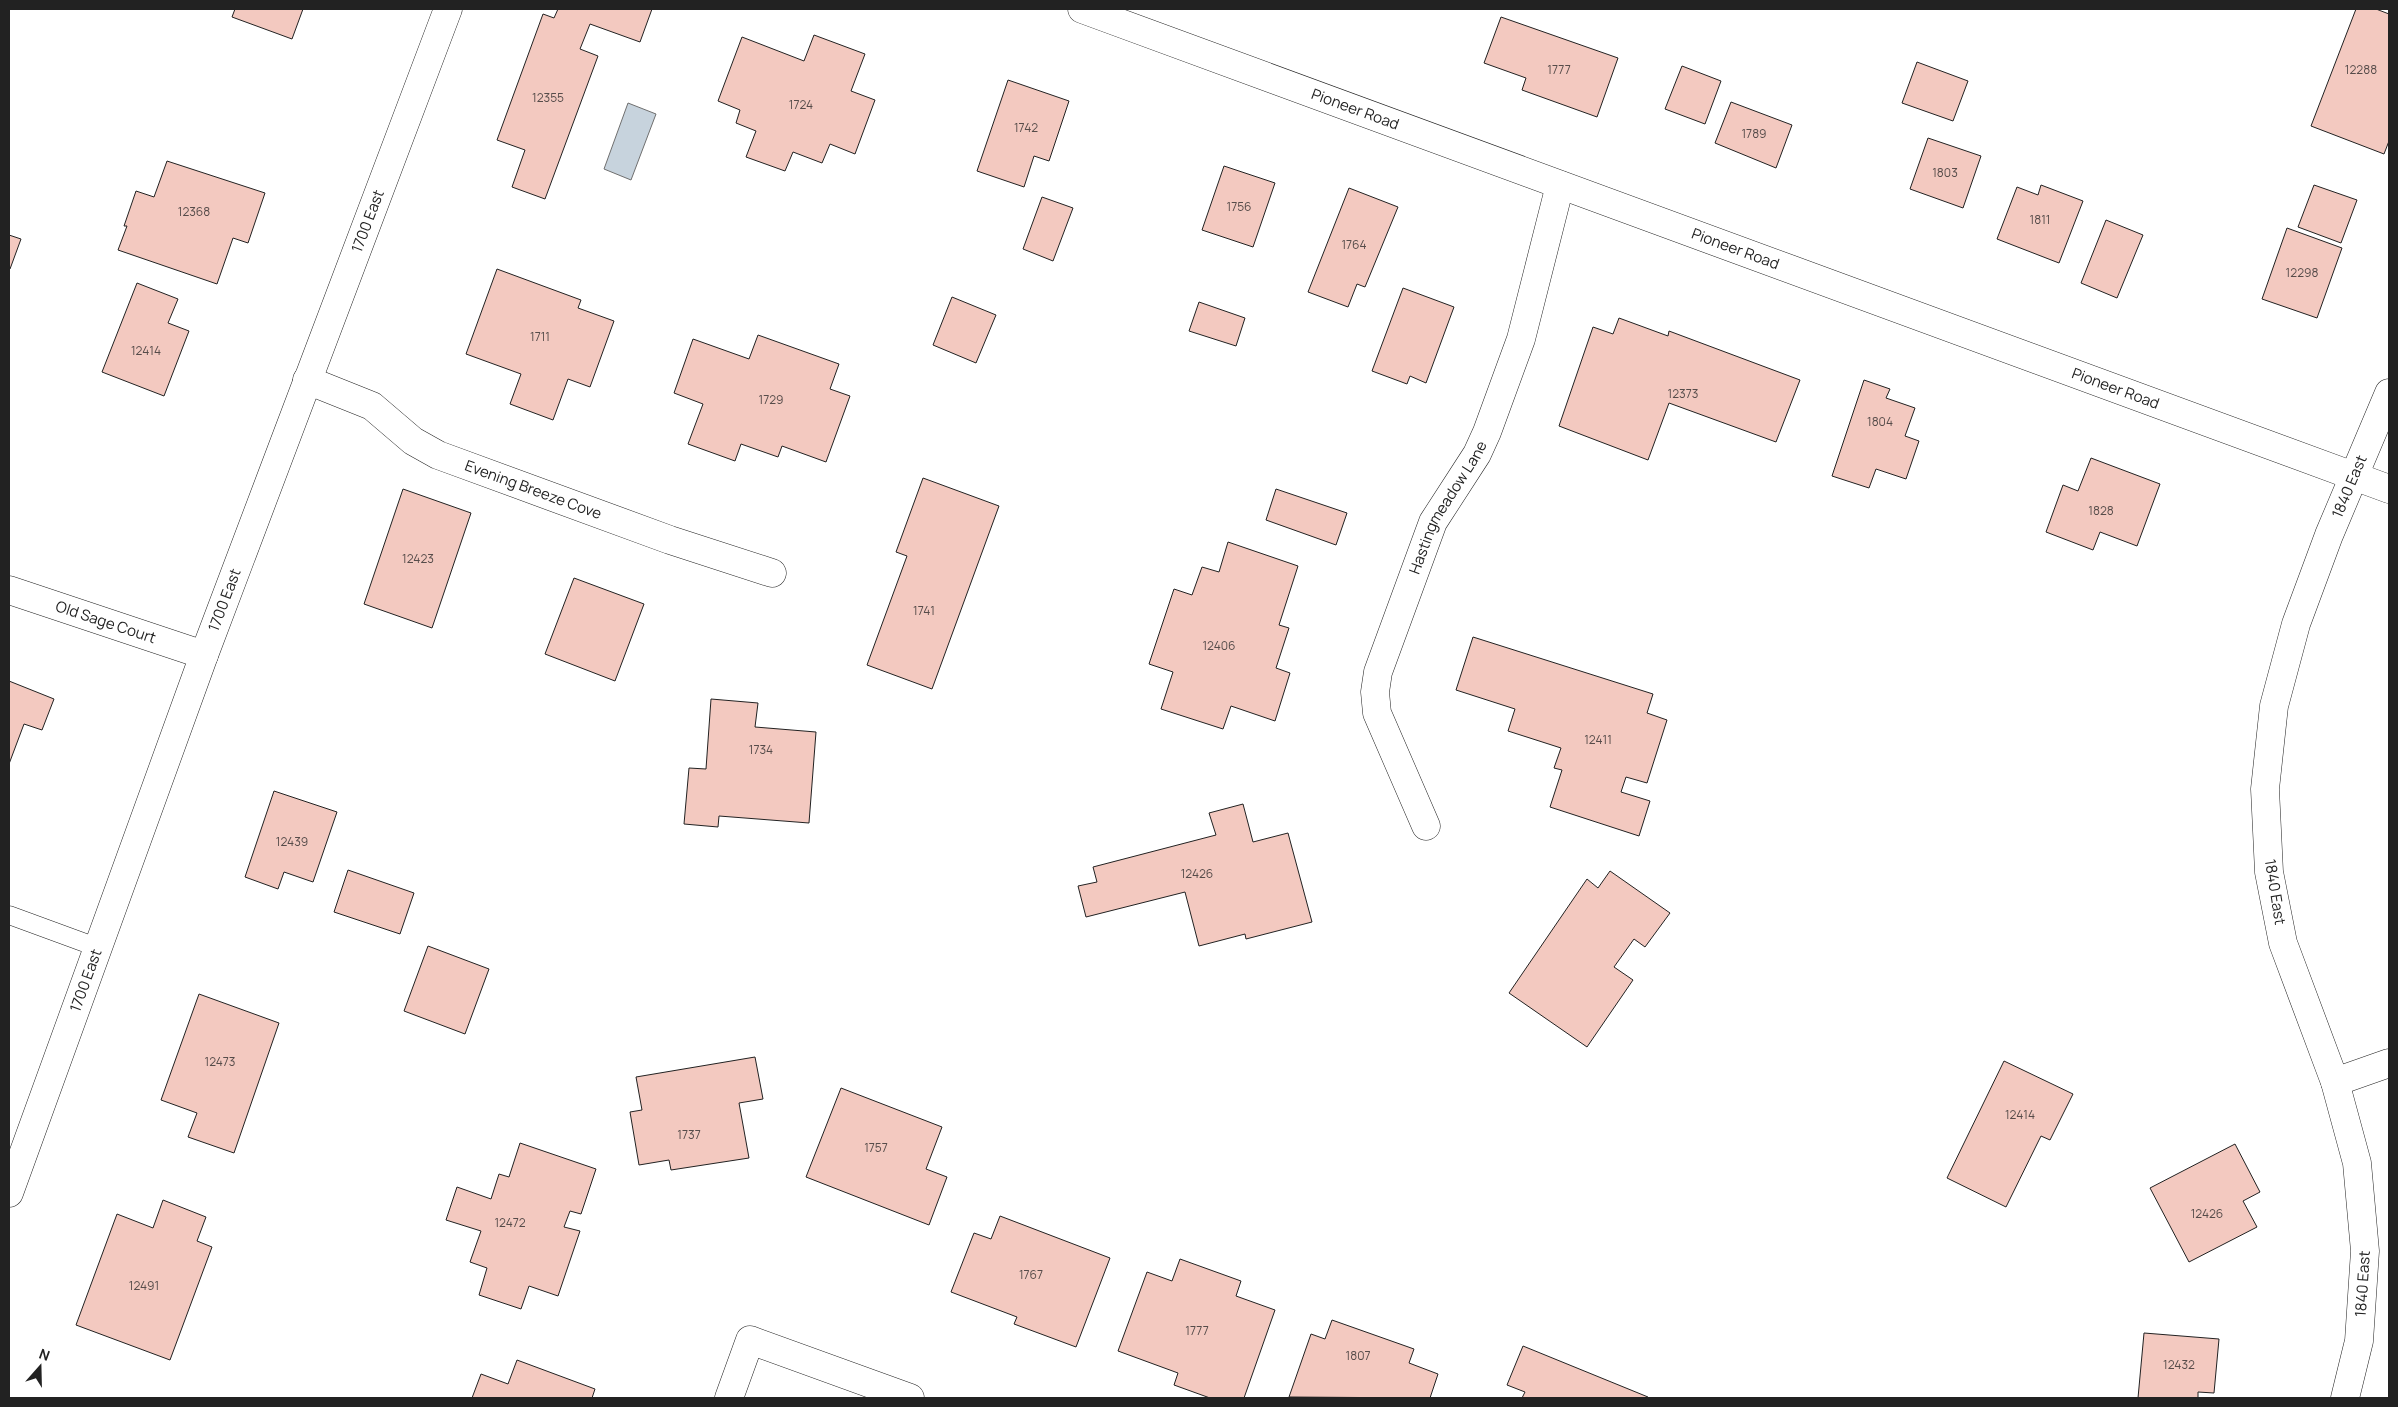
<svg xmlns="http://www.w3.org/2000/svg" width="2398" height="1407" font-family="Manrope,sans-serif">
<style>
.water{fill:#c7d3dd;stroke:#6f6f6f}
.building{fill:#f3c9c0;stroke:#222}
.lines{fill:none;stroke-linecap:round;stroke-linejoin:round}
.lane-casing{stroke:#222;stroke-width:19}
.street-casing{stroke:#222;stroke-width:29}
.secondary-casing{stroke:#222;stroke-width:29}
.lane{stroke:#fff;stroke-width:18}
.street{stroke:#fff;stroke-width:28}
.secondary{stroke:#fff;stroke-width:28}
.labels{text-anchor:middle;stroke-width:4;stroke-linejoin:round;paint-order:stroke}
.number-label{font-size:12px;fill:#564c4a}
.street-label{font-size:15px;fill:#222;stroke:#fff}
</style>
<rect width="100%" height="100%" fill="#fff"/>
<!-- water -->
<path class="water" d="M628,103L656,114L631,180L604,169Z"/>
<!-- building -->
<g class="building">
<path d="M235,9H303L292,39L232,17Z"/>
<path d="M558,9H652L640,42L590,24L580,49L598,56L545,199L512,187L525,150L497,140L543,14L554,18Z"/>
<path d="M2356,9H2376L2389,14V141L2384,154L2311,126Z"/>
<path d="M1501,17L1618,58L1597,117L1522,90L1526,78L1484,63Z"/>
<path d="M814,35L865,54L851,91L875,100L855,154L830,144L822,163L793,152L785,171L746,157L756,131L736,123L740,110L718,101L742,37L804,61Z"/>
<path d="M1917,62L1968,81L1953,121L1902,103Z"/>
<path d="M1682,66L1721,81L1705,124L1665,109Z"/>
<path d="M1008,80L1069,101L1049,161L1034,156L1024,187L977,171Z"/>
<path d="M1731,102L1792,125L1776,168L1715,143Z"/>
<path d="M1928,138L1981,156L1963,208L1910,189Z"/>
<path d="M167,161L265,193L248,243L233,238L217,284L118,250L127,226H124L136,191L154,197Z"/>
<path d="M1224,166L1275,183L1253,247L1202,230Z"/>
<path d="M2041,185L2083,201L2059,263L1997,239L2017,187L2038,195Z"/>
<path d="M2314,185L2357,200L2341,243L2298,227Z"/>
<path d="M1349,188L1398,207L1365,287L1357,284L1348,307L1308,292Z"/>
<path d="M1042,197L1073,208L1053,261L1023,249Z"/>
<path d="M2106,220L2143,235L2117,298L2081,283Z"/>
<path d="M2287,228L2342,248L2317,318L2262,299Z"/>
<path d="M9,235L21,239L10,269H9Z"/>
<path d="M497,269L581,300L578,308L614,321L590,387L568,379L553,420L510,404L521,374L466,354Z"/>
<path d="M137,283L178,299L168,323L189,331L164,396L102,372Z"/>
<path d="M1403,288L1454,307L1426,383L1410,376L1407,384L1372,371Z"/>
<path d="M952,297L996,315L976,363L933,345Z"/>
<path d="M1199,302L1245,318L1236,346L1189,331Z"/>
<path d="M1619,318L1668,336L1669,331L1800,380L1776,442L1669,403L1648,460L1559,426L1593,327L1613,334Z"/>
<path d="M758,335L839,364L830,389L850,396L826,462L782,446L778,457L741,444L735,461L688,444L703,404L674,393L693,339L749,359Z"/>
<path d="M1864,380L1890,389L1886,398L1915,408L1905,436L1919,441L1906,479L1876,469L1869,488L1832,476Z"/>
<path d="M2091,458L2160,484L2137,546L2100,532L2093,550L2046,532L2063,485L2078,491Z"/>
<path d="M923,478L999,506L932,689L867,665L907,556L896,552Z"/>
<path d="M403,489L471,513L432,628L364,604Z"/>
<path d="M1276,489L1347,513L1336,545L1266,520Z"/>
<path d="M1228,542L1298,566L1279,625L1289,628L1276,668L1290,673L1275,721L1231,706L1223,729L1161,709L1173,672L1149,664L1174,589L1192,595L1202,567L1219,572Z"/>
<path d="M574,578L644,604L615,681L545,654Z"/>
<path d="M1473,637L1653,694L1647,713L1667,720L1647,783L1626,777L1621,792L1650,801L1639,836L1550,807L1562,770L1554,768L1561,748L1508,731L1515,709L1456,690Z"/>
<path d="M9,681L54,699L42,730L24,724L9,764Z"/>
<path d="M711,699L758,703L755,727L816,732L809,823L719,816L718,827L684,824L689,768L706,769Z"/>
<path d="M274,791L337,812L313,882L284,872L278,889L245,877Z"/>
<path d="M1243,804L1253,842L1288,833L1312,922L1246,939L1245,934L1199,946L1185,892L1086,917L1078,886L1097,882L1093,867L1216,835L1209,813Z"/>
<path d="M348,870L414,893L400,934L334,912Z"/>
<path d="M1610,871L1670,913L1645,947L1634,939L1614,967L1633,980L1587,1047L1509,993L1587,879L1598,888Z"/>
<path d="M428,946L489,969L465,1034L404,1011Z"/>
<path d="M199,994L279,1023L234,1153L188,1137L197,1113L161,1100Z"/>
<path d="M755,1057L763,1099L739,1103L749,1158L671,1170L669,1160L639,1165L630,1112L642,1110L636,1077Z"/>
<path d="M2004,1061L2073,1094L2050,1140L2041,1136L2006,1207L1947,1178Z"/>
<path d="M841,1088L942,1127L926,1169L947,1177L929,1225L806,1177Z"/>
<path d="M520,1143L596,1169L581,1214L570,1211L564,1227L580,1231L558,1296L529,1286L521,1309L479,1295L487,1268L470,1262L481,1231L446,1220L457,1187L491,1199L499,1174L509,1177Z"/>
<path d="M2235,1144L2260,1192L2243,1201L2257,1227L2189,1262L2150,1188Z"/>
<path d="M163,1200L206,1217L197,1241L212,1247L170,1360L76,1325L117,1214L153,1228Z"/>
<path d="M1000,1216L1110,1258L1076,1347L1014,1324L1017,1317L951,1292L974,1233L991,1239Z"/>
<path d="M1180,1259L1241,1281L1236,1296L1275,1310L1244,1398H1210L1174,1385L1178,1373L1118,1351L1147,1272L1172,1281Z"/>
<path d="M1332,1320L1414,1349L1409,1363L1438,1374L1430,1398L1289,1397L1311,1334L1325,1339Z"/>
<path d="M2144,1333L2219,1339L2214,1393L2198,1392V1398H2138Z"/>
<path d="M1523,1346L1648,1397L1647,1398H1522L1525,1392L1507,1385Z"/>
<path d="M517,1360L595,1389L592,1398H472L481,1374L508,1384Z"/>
</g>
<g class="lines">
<!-- lane casing -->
<g class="lane-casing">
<path id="lane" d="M9,915L99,948"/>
</g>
<!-- street casing -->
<g class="street-casing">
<g id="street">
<path id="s1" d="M307,380L372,406L413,441L438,455L670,540L772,573"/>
<path id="s2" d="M9,590L204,655"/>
<path id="s3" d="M1426,826L1377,713L1375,692L1378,672L1433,522L1477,454L1487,432L1521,339L1560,185"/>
<path d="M2335,1082L2389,1063"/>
<path id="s4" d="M9,1193L204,655L448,9"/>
<path d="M729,1398L750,1340L910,1398"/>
<path id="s5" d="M2345,1398L2359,1341L2365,1251L2357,1163L2335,1082L2283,943L2269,872L2265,789L2274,706L2296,624L2329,535L2389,393"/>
</g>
</g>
<!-- secondary casing -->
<g class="secondary-casing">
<g id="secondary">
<path id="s6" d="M1082,9L2389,489"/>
</g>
</g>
<!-- lane -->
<use href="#lane" class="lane"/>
<!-- street -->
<use href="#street" class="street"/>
<!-- secondary -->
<use href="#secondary" class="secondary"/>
</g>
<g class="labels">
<!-- number labels -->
<g class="number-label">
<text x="1559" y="74">1777</text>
<text x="2361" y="74">12288</text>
<text x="548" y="102">12355</text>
<text x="801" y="109">1724</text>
<text x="1026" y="132">1742</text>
<text x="1754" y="138">1789</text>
<text x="1945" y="177">1803</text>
<text x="1239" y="211">1756</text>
<text x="194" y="216">12368</text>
<text x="2040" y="224">1811</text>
<text x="1354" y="249">1764</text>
<text x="2302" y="277">12298</text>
<text x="540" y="341">1711</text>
<text x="146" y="355">12414</text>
<text x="1683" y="398">12373</text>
<text x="771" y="404">1729</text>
<text x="1880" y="426">1804</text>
<text x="2101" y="515">1828</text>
<text x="418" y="563">12423</text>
<text x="924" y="615">1741</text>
<text x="1219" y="650">12406</text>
<text x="1598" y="744">12411</text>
<text x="761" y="754">1734</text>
<text x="292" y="846">12439</text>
<text x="1197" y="878">12426</text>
<text x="220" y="1066">12473</text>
<text x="2020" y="1119">12414</text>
<text x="689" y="1139">1737</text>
<text x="876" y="1152">1757</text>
<text x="2207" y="1218">12426</text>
<text x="510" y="1227">12472</text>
<text x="1031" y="1279">1767</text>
<text x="144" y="1290">12491</text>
<text x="1197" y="1335">1777</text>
<text x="1358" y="1360">1807</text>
<text x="2179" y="1369">12432</text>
</g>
<!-- street labels -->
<g class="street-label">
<text dy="5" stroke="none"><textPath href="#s6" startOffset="291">Pioneer Road</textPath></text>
<text dy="5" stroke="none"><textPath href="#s4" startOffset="1036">1700 East</textPath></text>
<text dy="5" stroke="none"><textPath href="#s6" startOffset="696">Pioneer Road</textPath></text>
<text dy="5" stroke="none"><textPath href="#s6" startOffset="1101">Pioneer Road</textPath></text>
<text dy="5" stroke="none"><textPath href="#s5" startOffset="941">1840 East</textPath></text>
<text dy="5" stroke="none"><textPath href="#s1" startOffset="254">Evening Breeze Cove</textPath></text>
<text dy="5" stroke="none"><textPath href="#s3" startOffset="344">Hastingmeadow Lane</textPath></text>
<text dy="5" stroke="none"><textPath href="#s4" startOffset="631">1700 East</textPath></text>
<text dy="5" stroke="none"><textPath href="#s2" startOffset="102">Old Sage Court</textPath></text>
<text transform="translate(2275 892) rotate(81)" y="5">1840 East</text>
<text dy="5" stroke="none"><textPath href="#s4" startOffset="226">1700 East</textPath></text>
<text dy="5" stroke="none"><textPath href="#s5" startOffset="116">1840 East</textPath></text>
</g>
</g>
<!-- border -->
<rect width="2398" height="1407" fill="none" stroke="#222222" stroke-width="20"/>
<!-- north arrow -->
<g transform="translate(40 1367) rotate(20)" stroke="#ffffff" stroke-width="4" paint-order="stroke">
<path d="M0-4L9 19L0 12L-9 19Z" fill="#222222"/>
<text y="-8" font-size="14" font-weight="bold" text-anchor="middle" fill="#222222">N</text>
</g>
</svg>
